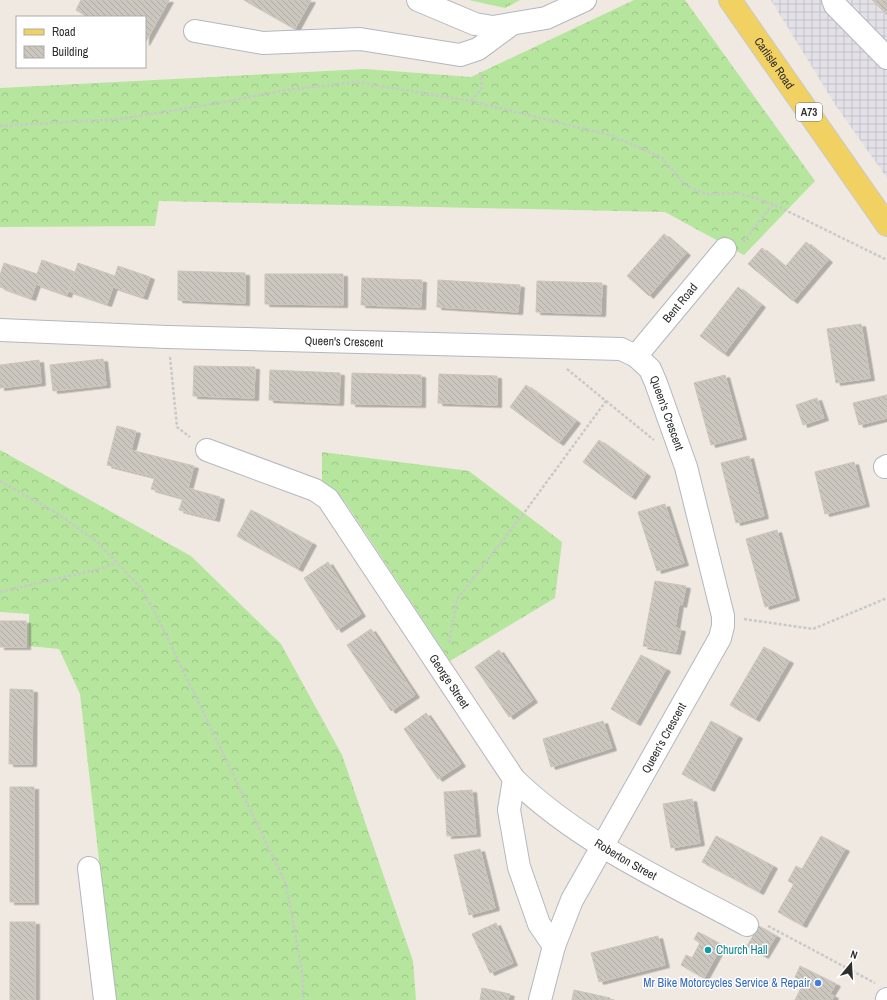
<svg xmlns="http://www.w3.org/2000/svg" width="887" height="1000" font-family="'Archivo Narrow',sans-serif">
<style>
.industrial{fill:url(#industrial-grid)}
.grass{fill:url(#grass-tufts)}
.forest{fill:url(#forest-crowns)}
.building{fill:url(#building-back-hatch);stroke:#cbc5ba;filter:url(#shadow)}
.lines{fill:none;stroke-linecap:round;stroke-linejoin:round}
.minor-casing{stroke:#b4b7c1;stroke-width:24}
.major-casing{stroke:#c9c9c9;stroke-width:24}
.path{stroke:#c9c9c9;stroke-width:2.5;stroke-dasharray:3 2;stroke-linecap:butt}
.minor{stroke:#fff;stroke-width:22}
.major{stroke:#f2d163;stroke-width:22}
.culture-dot{fill:#0f9aa8;stroke:#fff;stroke-width:1.5}
.shop-dot{fill:#3f7fe0;stroke:#fff;stroke-width:1.5}
.labels{text-anchor:middle;stroke-width:3;stroke-linejoin:round;paint-order:stroke}
.shield{fill:#fff;stroke:#6d6d6d;stroke-width:1}
.shield-label{font-size:11px;font-weight:bold;fill:#2e2e2e}
.street-label{font-size:12px;fill:#2e2e2e;stroke:#fff}
.culture-label{font-size:12px;fill:#0d838f;stroke:#fff;text-anchor:start}
.shop-label{font-size:12px;fill:#366cbe;stroke:#fff;text-anchor:end}
</style>
<defs>
<pattern id="industrial-grid" width="8" height="8" patternUnits="userSpaceOnUse"><rect width="8" height="8" fill="#e3e1e8"/><path d="M0 4h8M4 0v8" fill="none" stroke="#c3c1c7"/></pattern>
<pattern id="grass-tufts" width="24" height="20" patternUnits="userSpaceOnUse"><rect width="24" height="20" fill="#b6e59e"/><path d="M3 7l-1-3M5 7V3M7 7l1-3M15 17l-1-3M17 17v-4M19 17l1-3" fill="none" stroke="#9dc588"/></pattern>
<pattern id="forest-crowns" width="20" height="18" patternUnits="userSpaceOnUse"><rect width="20" height="18" fill="#b6e59e"/><path d="M2 6a3 3 0 1 1 6 0M12 15a3 3 0 1 1 6 0" fill="none" stroke="#9dc588"/></pattern>
<pattern id="building-back-hatch" width="6" height="6" patternUnits="userSpaceOnUse"><rect width="6" height="6" fill="#cbc7bf"/><path d="M-1 5l2 2M0 0l6 6M5-1l2 2" fill="none" stroke="#afaba4"/></pattern>
<filter id="shadow"><feDropShadow dx="4.5" dy="2.5" stdDeviation="0" flood-color="#0004"/></filter>
</defs>
<rect width="100%" height="100%" fill="#efe9e1"/>
<!-- industrial -->
<path class="industrial" d="M771,0H887V178L836,106Z"/>
<!-- grass -->
<path class="grass" d="M469,0H520L505,8Z"/>
<!-- forest -->
<g class="forest">
<path d="M634,0H685L815,181L744,255L665,212L159,201L155,226L0,227V88L365,69L471,77Z"/>
<path d="M0,450L191,556L281,644L342,755L413,961L416,1000H115L80,694L59,649L29,646V614L0,612Z"/>
<path d="M322,452L469,471L562,542L555,598L450,661L345,502L322,483Z"/>
</g>
<!-- building -->
<g class="building">
<path d="M81,0H169L145,43V17H88L76,10Z"/>
<path d="M244,0H311L295,29Z"/>
<path d="M872,0H887V15Z"/>
<path d="M664,234L686,253L649,296L627,276Z"/>
<path d="M806,242L828,260L793,301L748,264L762,248L785,267Z"/>
<path d="M42,260L75,272L67,295L36,284L31,298L0,287V275L4,263L37,274Z"/>
<path d="M78,263L115,276L118,266L150,277L143,297L113,287L107,304L69,291Z"/>
<path d="M178,271L245,273V303L178,300Z"/>
<path d="M265,274H343V305L265,304Z"/>
<path d="M362,278L422,280L421,307L361,305Z"/>
<path d="M438,280L520,285L518,312L437,307Z"/>
<path d="M537,281L602,283L601,314L536,312Z"/>
<path d="M738,287L761,305L724,354L700,336Z"/>
<path d="M861,324L870,378L836,383L827,329Z"/>
<path d="M103,359L106,385L53,391L50,365Z"/>
<path d="M39,360L41,383L0,388V365Z"/>
<path d="M194,366L255,367L254,398L193,396Z"/>
<path d="M270,370L340,373L339,403L269,400Z"/>
<path d="M352,373L421,375V405L351,404Z"/>
<path d="M439,374L497,376V405L438,403Z"/>
<path d="M725,375L742,437L711,445L694,383Z"/>
<path d="M526,385L576,421L559,443L510,407Z"/>
<path d="M887,395V418L859,425L853,403Z"/>
<path d="M817,398L824,418L803,425L796,405Z"/>
<path d="M117,426L136,431L131,450L194,466L188,488L220,497L215,519L179,510L183,498L151,489L155,477L107,465Z"/>
<path d="M599,440L646,474L631,497L583,462Z"/>
<path d="M749,456L764,516L736,523L721,463Z"/>
<path d="M854,462L865,504L825,514L815,472Z"/>
<path d="M665,504L684,563L657,571L638,512Z"/>
<path d="M251,510L312,543L298,569L237,536Z"/>
<path d="M777,530L795,598L765,607L746,539Z"/>
<path d="M328,562L361,614L337,630L304,578Z"/>
<path d="M655,581L686,586L682,605L679,604L675,628L681,629L676,652L643,646Z"/>
<rect x="0" y="621" width="26" height="26"/>
<path d="M371,629L415,695L391,711L347,645Z"/>
<path d="M764,647L789,661L755,719L730,705Z"/>
<path d="M499,650L533,700L509,717L475,667Z"/>
<path d="M641,655L666,669L636,723L611,709Z"/>
<path d="M10,689L33,690L32,764H9Z"/>
<path d="M426,713L461,764L438,779L404,729Z"/>
<path d="M603,721L612,748L551,767L543,739Z"/>
<path d="M711,721L738,736L710,789L682,774Z"/>
<rect x="10" y="787" width="24" height="115"/>
<path d="M472,790L476,834L447,836L444,792Z"/>
<path d="M692,799L700,843L671,848L663,804Z"/>
<path d="M716,836L745,851L731,877L702,862Z"/>
<path d="M821,836L845,849L802,925L778,912L794,884L788,881L796,866L802,869Z"/>
<path d="M480,849L495,908L469,915L454,855Z"/>
<path d="M745,851L773,866L759,892L731,877Z"/>
<rect x="10" y="922" width="25" height="78"/>
<path d="M496,923L513,963L490,973L472,934Z"/>
<path d="M759,926L776,936L764,956L747,946Z"/>
<path d="M698,932L722,945L704,978L681,965L686,955L692,958L700,943L694,939Z"/>
<path d="M658,936L665,965L599,982L591,953Z"/>
<path d="M800,966L836,984L830,994L834,996L832,1000H795L804,982L795,977Z"/>
<path d="M482,988L510,994L508,1000H480Z"/>
<path d="M574,990L610,998V1000H572Z"/>
</g>
<g class="lines">
<!-- minor casing -->
<g class="minor-casing">
<g id="minor">
<path d="M418,0L475,24L493,27L546,18L585,0"/>
<path d="M833,0L835,5L887,58"/>
<path d="M195,31L263,43L360,39L460,55L478,49L512,24"/>
<path id="s1" d="M0,330L167,337L621,349L636,356L650,369L656,383L686,467L723,616V626L720,638L572,900L554,946"/>
<path id="s2" d="M636,356L725,249"/>
<path id="s3" d="M207,450L315,490L328,499L514,779L509,810L519,867L539,924L554,946L540,1000"/>
<path d="M885,467L887,466"/>
<path id="s4" d="M514,779C580,843 667,882 747,925"/>
<path d="M89,868L105,1000"/>
<path d="M887,1000V999"/>
</g>
</g>
<!-- major casing -->
<g class="major-casing">
<g id="major">
<path id="s5" d="M730,0L887,225"/>
</g>
</g>
<!-- path -->
<g class="path">
<path d="M471,101L482,88L480,70"/>
<path d="M0,126L121,119L218,103L286,90L357,82L471,101L610,135L661,157L685,185L706,194L739,193L773,204L887,260"/>
<path d="M743,242L773,204"/>
<path d="M170,357L177,427L190,437"/>
<path d="M606,401L654,440"/>
<path d="M0,481L55,512L95,540L140,587L156,614L286,884L303,977V1000"/>
<path d="M0,592L103,568L116,563"/>
<path d="M744,619L813,629L887,598"/>
<path d="M449,643L457,599L524,513L606,401L567,369"/>
<path d="M768,926L875,983"/>
</g>
<!-- minor -->
<use href="#minor" class="minor"/>
<!-- major -->
<use href="#major" class="major"/>
</g>
<!-- markers -->
<circle class="culture-dot" cx="708" cy="950" r="4"/>
<circle class="shop-dot" cx="818" cy="983" r="4"/>
<g class="labels">
<!-- shield labels -->
<rect class="shield" x="796" y="103" width="26" height="18" rx="3"/>
<g class="shield-label">
<text x="809" y="116">A73</text>
</g>
<!-- street labels -->
<g class="street-label">
<text dy="4" stroke="none"><textPath href="#s5" startOffset="77">Carlisle Road</textPath></text>
<text dy="4" stroke="none"><textPath href="#s2" startOffset="69">Bent Road</textPath></text>
<text dy="4" stroke="none"><textPath href="#s1" startOffset="344">Queen's Crescent</textPath></text>
<text dy="4" stroke="none"><textPath href="#s1" startOffset="704">Queen's Crescent</textPath></text>
<text dy="4" stroke="none"><textPath href="#s3" startOffset="350">George Street</textPath></text>
<text transform="translate(664 738) rotate(-61)" y="4">Queen's Crescent</text>
<text dy="4" stroke="none"><textPath href="#s4" startOffset="138">Roberton Street</textPath></text>
</g>
<!-- culture labels -->
<g class="culture-label">
<text x="716" y="954">Church Hall</text>
</g>
<!-- shop labels -->
<g class="shop-label">
<text x="810" y="987">Mr Bike Motorcycles Service &amp; Repair</text>
</g>
</g>
<!-- legend -->
<rect x="16" y="16" width="130" height="52" fill="#ffffff" stroke="#ababab"/>
<rect x="24" y="29" width="20" height="6" fill="#f2d163" stroke="#ababab"/>
<text x="52" y="36" font-size="12" fill="#2e2e2e">Road</text>
<rect x="24" y="46" width="20" height="12" fill="url(#building-back-hatch)" stroke="#ababab"/>
<text x="52" y="56" font-size="12" fill="#2e2e2e">Building</text>
<!-- north arrow -->
<g transform="translate(851 964) rotate(18)" stroke="#ffffff" stroke-width="3" paint-order="stroke">
<path d="M0-3L7 15L0 10L-7 15Z" fill="#2e2e2e"/>
<text y="-6" font-size="11" font-weight="bold" text-anchor="middle" fill="#2e2e2e">N</text>
</g>
</svg>
